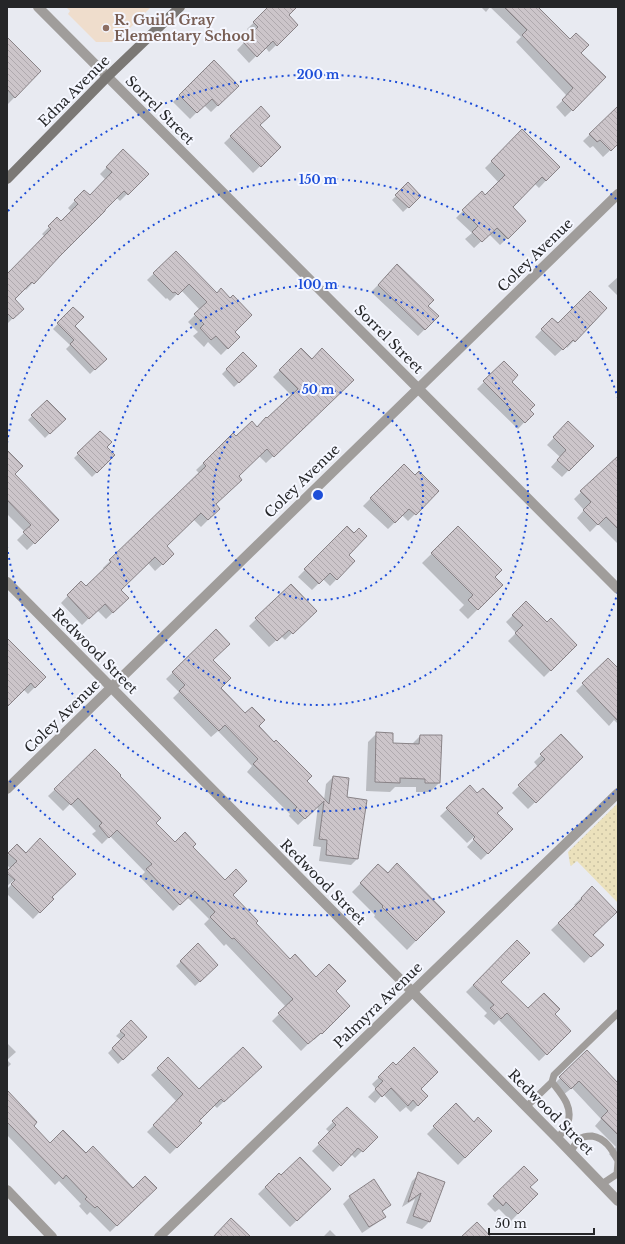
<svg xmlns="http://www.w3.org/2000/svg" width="625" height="1244" viewBox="0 0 625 1244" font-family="'Libre Baskerville',serif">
  <defs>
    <pattern id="sand-dots" width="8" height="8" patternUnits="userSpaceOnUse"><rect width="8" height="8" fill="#ebe1bc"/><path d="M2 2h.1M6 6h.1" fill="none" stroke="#c9c1a2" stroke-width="1.8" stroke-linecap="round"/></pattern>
    <pattern id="building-back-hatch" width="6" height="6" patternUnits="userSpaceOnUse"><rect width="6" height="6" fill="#ccc5ca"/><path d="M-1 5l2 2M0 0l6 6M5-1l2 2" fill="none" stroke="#afa9ae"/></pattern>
  </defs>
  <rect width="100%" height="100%" fill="#e8eaf1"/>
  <!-- education -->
  <path fill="#efddcc" d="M 66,7 L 151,7 L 116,42 L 96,42 L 68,14 L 70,11 Z"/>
  <!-- sand -->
  <path fill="url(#sand-dots)" d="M 618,803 L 618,903 L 577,861 L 571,866 L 570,864 L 568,852 Z"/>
  <!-- shadow -->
  <path fill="#0003" d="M 270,7 L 296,7 L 287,15 L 297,25 L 269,52 L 265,47 L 249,63 L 237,50 L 252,34 L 247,29 Z
    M 481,7 L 490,7 L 486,12 Z
    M 490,7 L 537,7 L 580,53 L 605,78 L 565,117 L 556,107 L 567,96 L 516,42 L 521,37 Z
    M 7,41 L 40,71 L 8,104 L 7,103 Z
    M 214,61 L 238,86 L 211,112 L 204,105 L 190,119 L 173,102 Z
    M 618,107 L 618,143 L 603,157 L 593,146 L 590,148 L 583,141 Z
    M 260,108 L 259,125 L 280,147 L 253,173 L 224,143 Z
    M 522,131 L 559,167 L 539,188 L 534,183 L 511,207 L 525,221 L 500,245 L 489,234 L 474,248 L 465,239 L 472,233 L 456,218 L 482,192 L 485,196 L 499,183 L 485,168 Z
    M 123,151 L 147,174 L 120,201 L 116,197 L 26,290 L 24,288 L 13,299 L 22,309 L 7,324 L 7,276 L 45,237 L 42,234 L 57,219 L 61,222 L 71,211 L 68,208 L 84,191 L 89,196 L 106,180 L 100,174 Z
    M 408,184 L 420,196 L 403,212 L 392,200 Z
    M 176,252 L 239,337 L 221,355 L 208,342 L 204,347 L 193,336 L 198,332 L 188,322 L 200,310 L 181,290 L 170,301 L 167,298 L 166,299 L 147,280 Z
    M 397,266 L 427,306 L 438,316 L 418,336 L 371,292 Z
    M 618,277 L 618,296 L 608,286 Z
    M 73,308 L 74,326 L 105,359 L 90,374 L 66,349 L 70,345 L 53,329 Z
    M 606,308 L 567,348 L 566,346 L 555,356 L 535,337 L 552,319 L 558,325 Z
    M 301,349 L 312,360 L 352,380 L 266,463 L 259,456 L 237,476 L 215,504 L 219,509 L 201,527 L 193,519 L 166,546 L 166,561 L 155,571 L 148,563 L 120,590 L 128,598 L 106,619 L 97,610 L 82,625 L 61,603 L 81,582 L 86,587 L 104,570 L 103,568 L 199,473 L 196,470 L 233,435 L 236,438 L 257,428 L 292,396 L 273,377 Z
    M 243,353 L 256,366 L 234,387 L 222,374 Z
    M 504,362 L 510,382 L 528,410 L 532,414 L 518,429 L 477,389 Z
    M 47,401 L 64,419 L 45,438 L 28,420 Z
    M 568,423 L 592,446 L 562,477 L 551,467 L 560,457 L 547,445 Z
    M 100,432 L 106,447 L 114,455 L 92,477 L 74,458 Z
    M 7,451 L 13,474 L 58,520 L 27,550 L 17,540 L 25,532 L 7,514 Z
    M 618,464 L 618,544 L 598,524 L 590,532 L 577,518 L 584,510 L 574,499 L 581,492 Z
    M 404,465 L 415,476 L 438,491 L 408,521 L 402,515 L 388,529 L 363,506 Z
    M 347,527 L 347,555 L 354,561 L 330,586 L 323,579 L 312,590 L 298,577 Z
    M 458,528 L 494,577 L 502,585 L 468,619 L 459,610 L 464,605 L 422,563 Z
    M 291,586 L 315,611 L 285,640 L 281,636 L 269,647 L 249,626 Z
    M 526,602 L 547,623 L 576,645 L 544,677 L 508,641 L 516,633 L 506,622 Z
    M 216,630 L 212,660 L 220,688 L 258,726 L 324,800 L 326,784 L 333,777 L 346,798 L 358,858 L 351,865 L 319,861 L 321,847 L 313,846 L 318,806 L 298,825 L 289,816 L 290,814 L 247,772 L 252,766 L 218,731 L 211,737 L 173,698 L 179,692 L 166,679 Z
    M 7,639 L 45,677 L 28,694 L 23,689 L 7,706 Z
    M 608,659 L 618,669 L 618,724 L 614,720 L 609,726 L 576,691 Z
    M 377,733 L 392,744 L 411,745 L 420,736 L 441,736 L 439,783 L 430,792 L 416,792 L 416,787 L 395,787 L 390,792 L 366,791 L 368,742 Z
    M 561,736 L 582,757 L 528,809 L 512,793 L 538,767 L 534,762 Z
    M 95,751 L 155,823 L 175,843 L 192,847 L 255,923 L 290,960 L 334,991 L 349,1006 L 314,1040 L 313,1039 L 301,1051 L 272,1021 L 286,1007 L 226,944 L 224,946 L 204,924 L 209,919 L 187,897 L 173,911 L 140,877 L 145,872 L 110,836 L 102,844 L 92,834 L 96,831 L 70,804 L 63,811 L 48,796 Z
    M 470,787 L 512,829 L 481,860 L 467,847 L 477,836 L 476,835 L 467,843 L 440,816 Z
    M 17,845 L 52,899 L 33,919 L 7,894 L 7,889 L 15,881 L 14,880 L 7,886 L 7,873 L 11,869 L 7,865 L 7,856 Z
    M 378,866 L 388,875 L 444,912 L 407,950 L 374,917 L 375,915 L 352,892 Z
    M 592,887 L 592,935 L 602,945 L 584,963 L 551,930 L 576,906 L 574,905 Z
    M 517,941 L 500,982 L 528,1009 L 553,1014 L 570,1031 L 539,1061 L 499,1020 L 494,1025 L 484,1016 L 487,1013 L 466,992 Z
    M 198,945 L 217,965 L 195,986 L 176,966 Z
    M 131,1022 L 146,1037 L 118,1064 L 108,1053 L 121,1040 L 116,1036 Z
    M 7,1043 L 16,1052 L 7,1060 L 11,1064 L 7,1068 Z
    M 587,1052 L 618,1092 L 618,1165 L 609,1154 L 616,1147 L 595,1126 L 601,1119 L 572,1088 L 563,1095 L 553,1085 Z
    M 168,1059 L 199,1090 L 254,1073 L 217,1108 L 214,1105 L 198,1121 L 201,1123 L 170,1154 L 147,1132 L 177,1102 L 151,1075 Z
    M 393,1064 L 427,1096 L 411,1112 L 406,1107 L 400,1112 L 383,1094 L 375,1103 L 368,1097 L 376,1089 L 372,1084 Z
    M 7,1091 L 32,1126 L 50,1144 L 86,1155 L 133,1189 L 155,1188 L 110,1232 L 90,1212 L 87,1215 L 79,1206 L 81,1204 L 59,1181 L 55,1185 L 7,1135 Z
    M 456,1105 L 474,1123 L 491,1131 L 458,1165 L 427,1134 Z
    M 347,1108 L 376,1137 L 355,1158 L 351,1154 L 333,1172 L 312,1151 L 330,1133 L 326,1129 Z
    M 524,1167 L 529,1187 L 537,1194 L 511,1221 L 499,1209 L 495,1212 L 487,1204 Z
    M 279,1174 L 281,1176 L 329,1189 L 290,1227 L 258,1194 Z
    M 419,1174 L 429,1222 L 422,1229 L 406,1223 L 415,1199 L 402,1207 L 412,1181 Z
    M 350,1197 L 390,1205 L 382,1212 L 384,1216 L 377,1223 L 362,1233 L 343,1204 Z
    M 330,1230 L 337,1237 L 323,1237 Z"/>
  <!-- building -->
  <path fill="url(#building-back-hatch)" stroke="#888286" d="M 268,7 L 297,7 L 289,15 L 298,25 L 277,46 L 273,41 L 257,57 L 243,42 L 258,27 L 253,22 Z
    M 504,7 L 538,7 L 570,39 L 576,33 L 589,45 L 581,53 L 606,77 L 573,111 L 562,100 L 573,88 L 522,35 L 527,30 Z
    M 7,37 L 41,71 L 15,98 L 7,89 Z
    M 214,60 L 239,86 L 218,106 L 212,99 L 197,113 L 179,95 Z
    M 261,106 L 270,116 L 260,125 L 281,147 L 261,167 L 230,136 Z
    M 618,106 L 618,144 L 611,151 L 600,140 L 597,142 L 589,134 Z
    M 522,129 L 560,167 L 546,181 L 542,177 L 513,207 L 526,221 L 508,239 L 497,228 L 482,242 L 472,232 L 478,226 L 462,210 L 482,191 L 485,195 L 505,175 L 491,161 Z
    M 123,149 L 149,174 L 128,195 L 124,191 L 105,210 L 105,211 L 60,256 L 34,284 L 32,282 L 15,299 L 24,309 L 13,319 L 7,313 L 7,274 L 51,229 L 48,226 L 57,217 L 61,221 L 78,204 L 74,200 L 84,190 L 90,195 L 112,172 L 106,167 Z
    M 408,182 L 421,196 L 409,208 L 395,195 Z
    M 176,251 L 217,293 L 221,288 L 230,298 L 233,295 L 252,315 L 235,332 L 240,337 L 228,349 L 216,336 L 211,340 L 200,328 L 204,324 L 194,314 L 207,302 L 189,284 L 178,295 L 175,292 L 173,293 L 153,273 Z
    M 397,264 L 434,300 L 428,306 L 439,316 L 425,330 L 378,285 Z
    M 590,291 L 607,308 L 575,342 L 573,340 L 563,350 L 541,329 L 552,318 L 558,323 Z
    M 73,307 L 84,317 L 75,326 L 107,359 L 95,370 L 70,344 L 74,340 L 57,323 Z
    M 301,348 L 312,359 L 322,348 L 354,380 L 274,457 L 267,449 L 239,476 L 242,480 L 216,504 L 220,509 L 208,520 L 201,513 L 167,546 L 174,554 L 163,565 L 155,557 L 121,590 L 129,598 L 113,613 L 105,604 L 89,619 L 67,595 L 81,581 L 86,586 L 111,562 L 109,560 L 206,466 L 203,463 L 233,433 L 236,436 L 252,421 L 257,427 L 266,417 L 267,418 L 298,389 L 279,370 Z
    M 243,352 L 257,366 L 239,383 L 226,369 Z
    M 504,361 L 518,375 L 512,382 L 535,405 L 530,410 L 534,414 L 525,423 L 483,381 Z
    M 47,400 L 66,419 L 50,434 L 31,415 Z
    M 568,421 L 594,446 L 569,471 L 557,460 L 566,450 L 553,437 Z
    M 100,431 L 112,442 L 107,447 L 115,455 L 97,473 L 77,453 Z
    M 7,450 L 23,466 L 15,474 L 59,520 L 35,544 L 23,532 L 31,525 L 7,500 Z
    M 618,456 L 618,529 L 606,517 L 598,525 L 583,510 L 591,502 L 580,491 Z
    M 404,464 L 415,475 L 419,471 L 439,491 L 416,515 L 409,509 L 395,523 L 370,498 Z
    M 347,526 L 354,533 L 359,528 L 367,536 L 349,555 L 355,561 L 337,580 L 330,573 L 319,584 L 304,569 Z
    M 458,526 L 502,570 L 495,577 L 503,585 L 478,610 L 468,600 L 473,595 L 431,553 Z
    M 291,584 L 317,611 L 293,634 L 289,630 L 277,641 L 255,618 Z
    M 526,601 L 547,622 L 551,618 L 577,645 L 551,671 L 515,633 L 523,625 L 512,615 Z
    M 216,629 L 230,644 L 213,660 L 231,678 L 221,688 L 245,713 L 252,707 L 265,720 L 259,726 L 274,742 L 276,740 L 312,776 L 307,781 L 329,804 L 333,776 L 349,778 L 347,797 L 367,800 L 358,859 L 326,855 L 327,840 L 319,839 L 324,801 L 305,819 L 295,809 L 297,807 L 253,764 L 258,759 L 225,725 L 219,731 L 179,691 L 185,685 L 172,672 Z
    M 7,638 L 46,677 L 35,688 L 31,683 L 7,707 Z
    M 608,658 L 618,668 L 618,721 L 582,683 Z
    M 376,732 L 393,733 L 393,743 L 419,744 L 420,735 L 442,735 L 440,783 L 425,783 L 425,779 L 400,778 L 400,783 L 375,782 Z
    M 561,734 L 583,757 L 536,803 L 518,785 L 545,759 L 540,754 Z
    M 95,749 L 121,775 L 120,776 L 161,818 L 156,823 L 175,842 L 185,832 L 196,844 L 193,847 L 225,880 L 236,869 L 247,881 L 233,895 L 258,921 L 256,923 L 290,959 L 295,954 L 316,977 L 329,964 L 346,981 L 336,991 L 350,1006 L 322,1034 L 321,1033 L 308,1044 L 278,1013 L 293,999 L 234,938 L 232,939 L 210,917 L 215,912 L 195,891 L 180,905 L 146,869 L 152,864 L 117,830 L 109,838 L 99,826 L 102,823 L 78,798 L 71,805 L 54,789 Z
    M 470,785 L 477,793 L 483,788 L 503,808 L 497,813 L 513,829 L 488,854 L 473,839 L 475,837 L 446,808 Z
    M 40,838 L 76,874 L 52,897 L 54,899 L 40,913 L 11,884 L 15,880 L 7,873 L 7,871 L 17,861 L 8,853 L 17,844 L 26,853 Z
    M 397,863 L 445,912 L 416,941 L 382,907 L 383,906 L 360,883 L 378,864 L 388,873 Z
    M 592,886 L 617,912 L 593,935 L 604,945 L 591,957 L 558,923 L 582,899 L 581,898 Z
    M 517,940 L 530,953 L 501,982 L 528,1008 L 544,993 L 560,1009 L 555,1014 L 571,1031 L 547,1055 L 507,1013 L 501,1019 L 490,1008 L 494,1005 L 473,985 Z
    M 198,943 L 218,965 L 200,982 L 180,961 Z
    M 131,1020 L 147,1037 L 123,1060 L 112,1048 L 125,1035 L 120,1031 Z
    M 243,1047 L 262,1067 L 224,1102 L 221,1099 L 199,1121 L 202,1123 L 177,1148 L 153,1125 L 183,1094 L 157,1068 L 168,1057 L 199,1089 Z
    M 414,1047 L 438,1072 L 421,1089 L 428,1096 L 418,1106 L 413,1100 L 408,1106 L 391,1088 L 382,1097 L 375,1089 L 383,1081 L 378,1077 L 393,1062 L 396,1065 Z
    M 587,1050 L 618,1083 L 618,1135 L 601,1118 L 608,1111 L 579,1081 L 571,1089 L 559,1077 Z
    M 7,1090 L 37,1122 L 34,1126 L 50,1143 L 63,1130 L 86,1153 L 93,1146 L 133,1188 L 145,1176 L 157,1188 L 117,1226 L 97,1206 L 95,1208 L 85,1199 L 87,1197 L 66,1175 L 63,1179 L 7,1122 Z
    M 456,1103 L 474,1122 L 478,1117 L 492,1131 L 465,1158 L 433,1126 Z
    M 347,1107 L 378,1137 L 363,1152 L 358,1148 L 341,1166 L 318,1143 L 336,1125 L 332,1121 Z
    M 300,1157 L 331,1189 L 297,1221 L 265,1187 L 279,1173 L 281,1175 Z
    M 524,1166 L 538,1180 L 530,1187 L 538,1194 L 518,1214 L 506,1202 L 503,1206 L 493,1196 Z
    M 418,1172 L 445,1182 L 430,1222 L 413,1216 L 421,1193 L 408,1202 Z
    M 374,1179 L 391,1205 L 382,1211 L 386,1217 L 369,1227 L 349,1196 Z
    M 231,1218 L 251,1237 L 213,1237 Z
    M 477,1222 L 491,1237 L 461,1237 Z"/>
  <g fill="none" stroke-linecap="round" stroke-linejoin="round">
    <!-- lane -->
    <path stroke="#a09d9b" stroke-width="7" d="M 552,1082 L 554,1075 L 618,1013
      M 526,1107 L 552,1082 C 561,1094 573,1106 568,1122 C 566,1128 561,1133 558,1139
      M 571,1152 C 573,1148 576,1141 580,1139 C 582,1137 588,1136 592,1136 C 605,1138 612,1149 618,1161
      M 602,1184 L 617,1174 L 618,1162"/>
    <!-- street -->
    <path stroke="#a09d9b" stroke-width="10" d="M 38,7 L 618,589
      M 7,582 L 558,1139 L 618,1201
      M 7,789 L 618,194
      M 7,1190 L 52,1237
      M 159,1237 L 618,793"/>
    <!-- secondary -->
    <path stroke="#7b7875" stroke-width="10" d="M 7,179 L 107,77 L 180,7"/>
  </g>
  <!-- distance rings -->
  <g fill="none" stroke="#1d4ed8" stroke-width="2" stroke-dasharray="2 4">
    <circle cx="318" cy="495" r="105"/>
    <circle cx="318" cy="495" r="210"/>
    <path d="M618 592A315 315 0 0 1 7 547M7 443A315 315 0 0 1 618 398"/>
    <path d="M618 789A420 420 0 0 1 8 779M8 211A420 420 0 0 1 618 201"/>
  </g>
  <!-- markers -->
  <circle fill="#8d6e63" stroke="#f5f7ff" stroke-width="1.5" cx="106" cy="28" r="4"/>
  <g text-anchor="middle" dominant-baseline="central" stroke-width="4" stroke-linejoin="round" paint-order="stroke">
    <!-- education labels -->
    <g font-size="14" font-weight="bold" fill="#785e54" stroke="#f5f7ff" text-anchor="start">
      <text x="114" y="20">R. Guild Gray<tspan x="114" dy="16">Elementary School</tspan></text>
    </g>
    <!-- street labels -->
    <g font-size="14" fill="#252628" stroke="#f5f7ff">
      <text transform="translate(74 91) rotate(-45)">Edna Avenue</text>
      <text transform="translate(160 110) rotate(45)">Sorrel Street</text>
      <text transform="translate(535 255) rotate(-44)">Coley Avenue</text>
      <text transform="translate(389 339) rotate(45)">Sorrel Street</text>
      <text transform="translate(302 481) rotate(-44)">Coley Avenue</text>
      <text transform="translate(95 651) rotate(45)">Redwood Street</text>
      <text transform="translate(62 716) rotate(-44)">Coley Avenue</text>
      <text transform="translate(323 882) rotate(45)">Redwood Street</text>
      <text transform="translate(378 1005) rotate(-44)">Palmyra Avenue</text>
      <text transform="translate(551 1112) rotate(45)">Redwood Street</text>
    </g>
  </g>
  <circle cx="318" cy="495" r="6" fill="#1d4ed8" stroke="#f5f7ff" stroke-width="2"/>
  <g font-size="12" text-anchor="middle" font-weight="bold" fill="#1d4ed8" stroke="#f5f7ff" stroke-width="4" stroke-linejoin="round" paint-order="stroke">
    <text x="318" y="79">200 m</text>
    <text x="318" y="184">150 m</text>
    <text x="318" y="289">100 m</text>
    <text x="318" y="394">50 m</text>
  </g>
  <!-- border -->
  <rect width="625" height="1244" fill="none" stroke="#252628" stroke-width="16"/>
  <!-- scale -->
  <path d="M489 1228v6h105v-6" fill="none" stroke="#252628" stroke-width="2"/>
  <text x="495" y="1228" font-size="12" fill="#252628" stroke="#f5f7ff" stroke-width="3" paint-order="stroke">50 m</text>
</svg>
